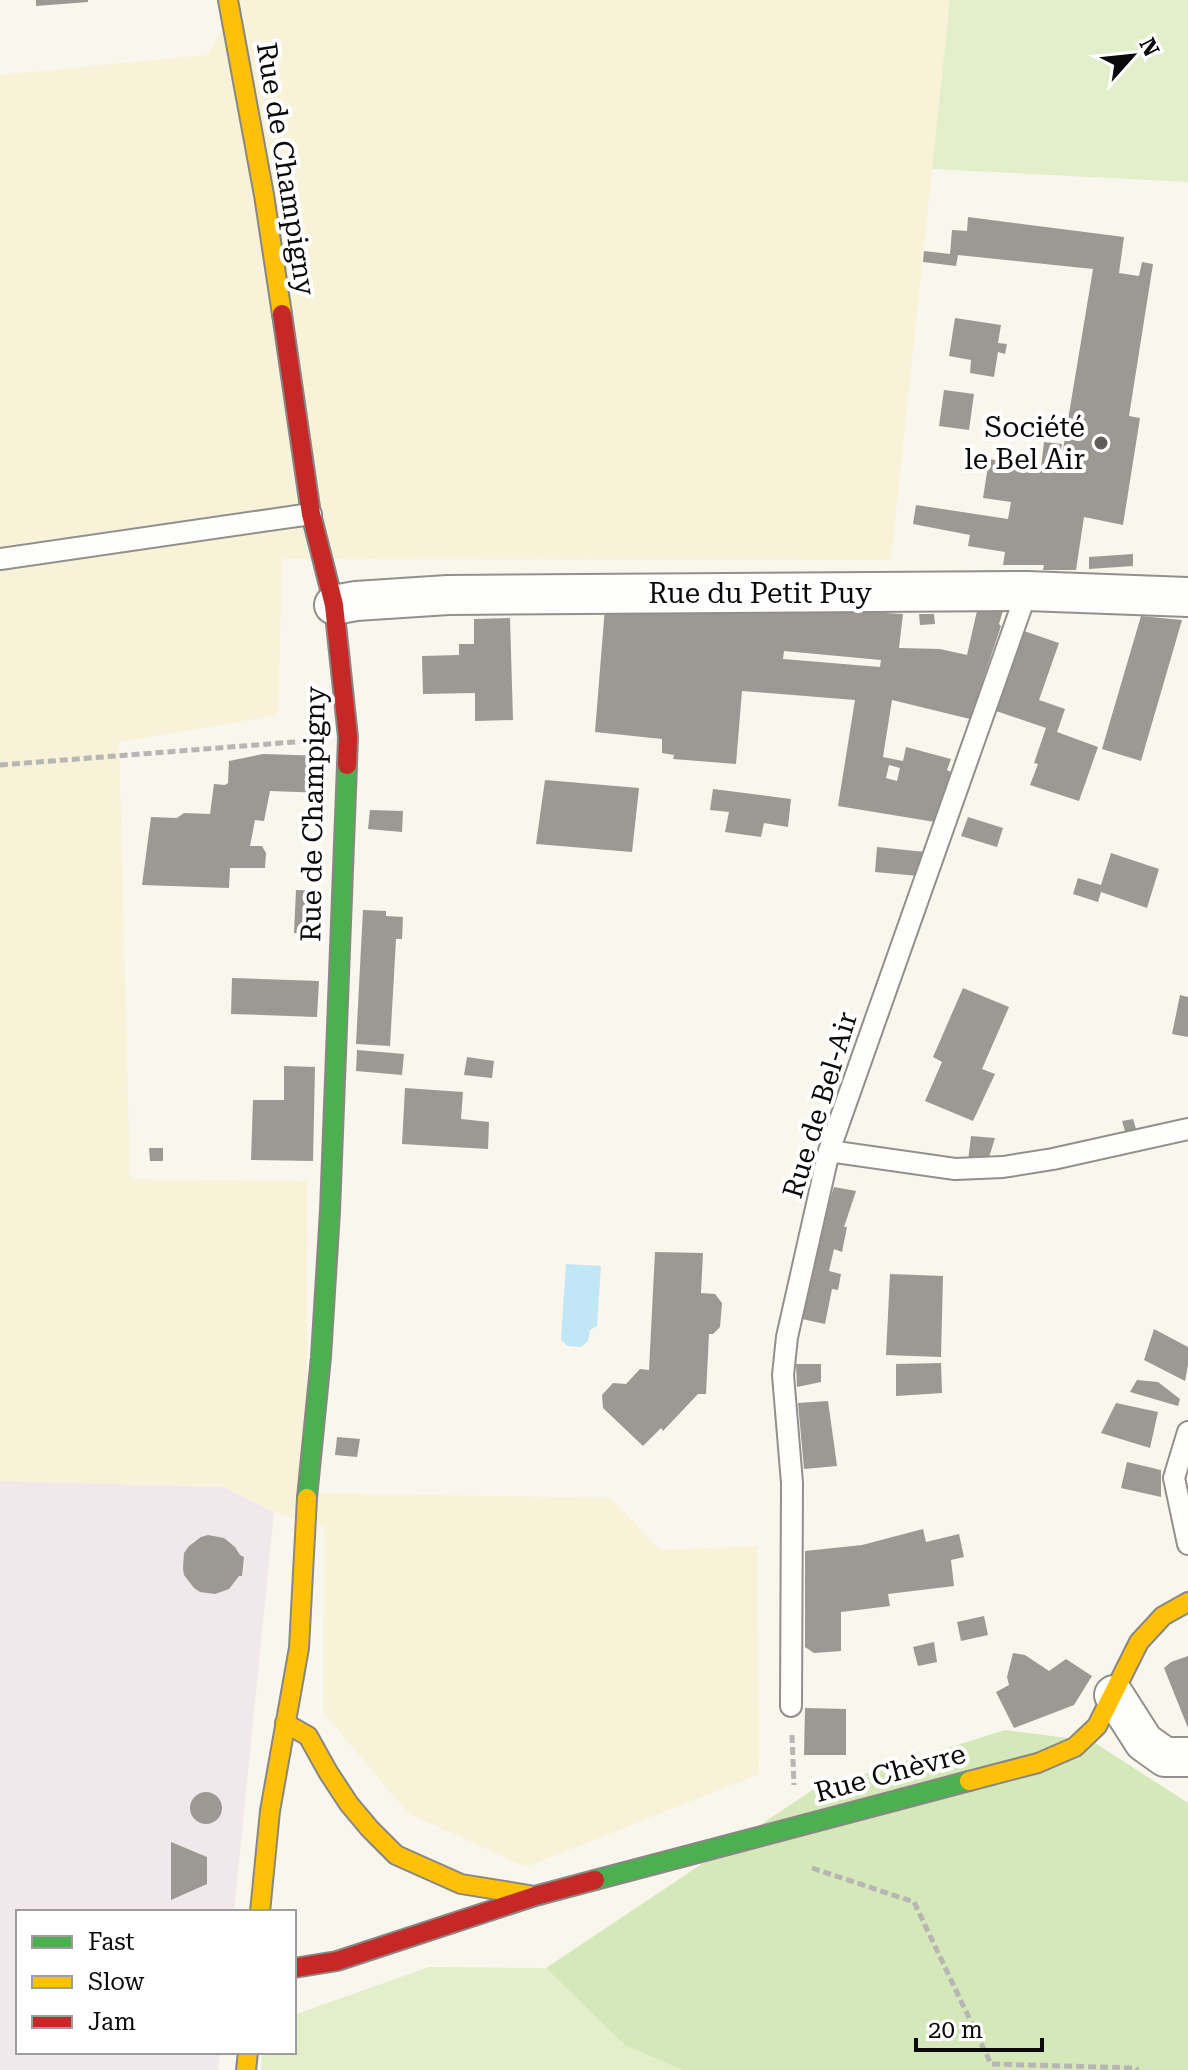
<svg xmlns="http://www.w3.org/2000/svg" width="1188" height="2070" viewBox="0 0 1188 2070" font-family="'Roboto Serif',serif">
  <rect width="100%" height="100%" fill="#f9f6ed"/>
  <!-- industrial -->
  <path fill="#f0e8eb" d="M 0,1481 L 224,1487 L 274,1512 L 234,1912 L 18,1912 L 18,2052 L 220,2052 L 218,2070 L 0,2070 Z"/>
  <!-- farmland -->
  <path fill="#f7f2d8" d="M 241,0 L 950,0 L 891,560 L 282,559 L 278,715 L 119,742 L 130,1179 L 307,1181 L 307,1493 L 611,1498 L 660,1550 L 757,1546 L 759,1774 L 526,1867 L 408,1813 L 323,1712 L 324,1527 L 274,1512 L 224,1487 L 0,1481 L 0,75 L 207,55 Z"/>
  <!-- green -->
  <path fill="#e3efcb" d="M 950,0 L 1188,0 L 1188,182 L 932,169 Z
    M 429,1967 L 546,1968 L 625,2044 L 682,2070 L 261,2070 L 262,2052 L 294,2052 L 294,2015 Z"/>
  <!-- forest -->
  <path fill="#d4e8b9" d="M 1005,1730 L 1092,1741 L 1188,1803 L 1188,2070 L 682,2070 L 625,2045 L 546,1968 L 811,1791 Z"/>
  <!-- water -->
  <path fill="#c1e6f5" d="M 566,1264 L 601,1266 L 597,1326 L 590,1330 L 588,1341 L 581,1347 L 568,1346 L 561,1340 Z"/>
  <!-- building -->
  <path fill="#9c9893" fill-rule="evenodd" d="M 36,0 L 88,0 L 88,2 L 36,6 Z
    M 968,217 L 1124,237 L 1119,273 L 1139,276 L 1142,262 L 1153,264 L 1129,416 L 1140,418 L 1123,525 L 1084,517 L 1076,570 L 1043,570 L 1044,565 L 1003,565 L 1005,552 L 968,546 L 970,535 L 913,524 L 916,505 L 1008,519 L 1011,502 L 983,498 L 989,459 L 1041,467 L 1044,442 L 1062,444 L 1058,468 L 1060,468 L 1093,269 L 958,255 L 956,266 L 923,262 L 924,251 L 950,254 L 952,230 L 967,231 Z
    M 955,318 L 1001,325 L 998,343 L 1007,344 L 1005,354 L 998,352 L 994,377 L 970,373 L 971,360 L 949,356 Z
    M 944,390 L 974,394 L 969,430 L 939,426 Z
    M 1133,554 L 1133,566 L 1089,569 L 1089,557 Z
    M 979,602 L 1005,604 L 999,624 L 1001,626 L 970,719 L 892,700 L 883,757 L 903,761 L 906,747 L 951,759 L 947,770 L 951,772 L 935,822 L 838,806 L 855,700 L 742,691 L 736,764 L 673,759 L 674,755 L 662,753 L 662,739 L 595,732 L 605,607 L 833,610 L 903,614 L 899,648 L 940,649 L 967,655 ZM 784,651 L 881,660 L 880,667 L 783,659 ZM 889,765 L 900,768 L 897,781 L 886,778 Z
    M 919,614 L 934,614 L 935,624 L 920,625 Z
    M 1141,616 L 1182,620 L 1141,761 L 1102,749 Z
    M 510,618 L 513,720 L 475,721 L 475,693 L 423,694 L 422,656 L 459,655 L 459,644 L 474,644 L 474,619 Z
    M 1024,631 L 1059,643 L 1039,700 L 1065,709 L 1057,732 L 1098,747 L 1079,801 L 1030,785 L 1038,764 L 1034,763 L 1046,728 L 996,711 Z
    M 263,754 L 326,756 L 325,793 L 270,791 L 264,821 L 255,820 L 250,846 L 262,846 L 266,853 L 265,868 L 230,868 L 229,888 L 142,885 L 151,817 L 177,818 L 184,813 L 210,814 L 214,784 L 225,785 L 228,783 L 229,761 Z
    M 545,780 L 639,788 L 632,852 L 536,844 Z
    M 713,789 L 791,799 L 788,827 L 764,823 L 761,837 L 725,832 L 729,812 L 710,810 Z
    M 370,810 L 403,811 L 402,832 L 368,829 Z
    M 968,817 L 1003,828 L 997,847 L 961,836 Z
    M 877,847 L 925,852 L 918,876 L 875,872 Z
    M 1111,853 L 1159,869 L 1147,908 L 1101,892 L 1098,902 L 1073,894 L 1078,878 L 1101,885 Z
    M 296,890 L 323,891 L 321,935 L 294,933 Z
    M 363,910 L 386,911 L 386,916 L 403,917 L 402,939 L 396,939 L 390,1046 L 356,1044 Z
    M 232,978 L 319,981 L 317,1017 L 231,1014 Z
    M 963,988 L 1009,1007 L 982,1069 L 995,1074 L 973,1121 L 925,1101 L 942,1062 L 933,1057 Z
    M 1180,995 L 1188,997 L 1188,1037 L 1172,1034 Z
    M 357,1050 L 404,1054 L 402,1075 L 356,1071 Z
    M 467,1057 L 494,1061 L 492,1078 L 464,1075 Z
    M 284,1066 L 315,1067 L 313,1161 L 251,1160 L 253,1100 L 284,1100 Z
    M 405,1088 L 463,1092 L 461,1119 L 489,1122 L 488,1149 L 402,1144 Z
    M 1133,1119 L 1137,1132 L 1126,1135 L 1122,1121 Z
    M 971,1136 L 995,1138 L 987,1164 L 968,1161 Z
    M 149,1148 L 163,1148 L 163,1161 L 150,1161 Z
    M 834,1187 L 856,1191 L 844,1227 L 847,1227 L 842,1252 L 834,1249 L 829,1271 L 841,1274 L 838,1290 L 832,1289 L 825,1324 L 802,1319 L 822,1223 Z
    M 655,1252 L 703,1253 L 701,1293 L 715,1294 L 722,1303 L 720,1327 L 713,1334 L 709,1334 L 706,1394 L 698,1394 L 663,1431 L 661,1428 L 643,1446 L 603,1408 L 602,1395 L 613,1383 L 626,1384 L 640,1369 L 649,1370 Z
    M 890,1274 L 943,1276 L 941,1357 L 886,1355 Z
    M 1154,1329 L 1188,1347 L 1188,1365 L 1185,1381 L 1144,1360 Z
    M 941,1363 L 942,1393 L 896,1396 L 896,1364 Z
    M 796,1364 L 821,1364 L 821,1382 L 797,1387 Z
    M 1137,1380 L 1158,1382 L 1180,1399 L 1178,1406 L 1130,1392 Z
    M 828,1401 L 837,1466 L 804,1469 L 798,1403 Z
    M 1116,1403 L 1158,1412 L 1150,1448 L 1101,1433 Z
    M 337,1437 L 360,1439 L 357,1457 L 335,1455 Z
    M 1127,1462 L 1161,1470 L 1161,1497 L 1121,1488 Z
    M 923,1529 L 926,1542 L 959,1534 L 964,1557 L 951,1560 L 954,1586 L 888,1594 L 890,1606 L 841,1612 L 841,1651 L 814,1653 L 805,1647 L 805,1551 L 862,1545 Z
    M 208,1535 L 224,1538 L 235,1547 L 240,1555 L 244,1557 L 242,1576 L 239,1576 L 229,1589 L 215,1594 L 200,1592 L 194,1588 L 184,1575 L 183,1568 L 184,1553 L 189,1546 L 201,1537 Z
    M 984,1616 L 988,1635 L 961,1641 L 957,1622 Z
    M 934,1642 L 937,1662 L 918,1666 L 913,1647 Z
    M 1013,1653 L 1025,1655 L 1049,1671 L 1066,1659 L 1092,1676 L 1074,1705 L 1014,1728 L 996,1692 L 1009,1685 L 1007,1677 Z
    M 1188,1656 L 1188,1728 L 1164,1668 L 1171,1662 Z
    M 805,1708 L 846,1709 L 846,1755 L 804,1755 Z
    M190 1808a16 16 0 1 1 32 0a16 16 0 1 1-32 0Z
    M 171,1842 L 207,1857 L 207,1884 L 171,1900 Z"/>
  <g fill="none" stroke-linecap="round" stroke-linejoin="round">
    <defs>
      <path id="lane" d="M 0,559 L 311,514
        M 829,1151 L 955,1169 L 1003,1167 L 1053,1159 L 1188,1129
        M 1188,1432 L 1174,1478 L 1188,1544
        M 791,1706 L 792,1483 L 783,1375 L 787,1337 L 829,1151 L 1027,591"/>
      <path id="street" d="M 334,605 L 356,601 L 448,595 L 1027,591 L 1188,597
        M 1114,1695 L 1144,1742 L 1165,1757 L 1188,1757"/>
      <path id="fast" d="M 307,1498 L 321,1357 L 330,1211 L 347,765
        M 595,1880 L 969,1781"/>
      <path id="slow" d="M 228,0 L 264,195 L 282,314
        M 285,1723 L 308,1736 L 328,1772 L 349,1804 L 370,1829 L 396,1855 L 461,1884 L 529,1895
        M 969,1781 L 1038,1763 L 1075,1747 L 1097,1726 L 1139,1642 L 1163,1616 L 1188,1602
        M 260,1912 L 270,1811 L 299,1648 L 307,1498
        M 246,2070 L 248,2052"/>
      <path id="jam" d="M 282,314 L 311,514 L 334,605 L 348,737 L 347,765
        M 294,1968 L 337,1961 L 535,1896 L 595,1880"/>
    </defs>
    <!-- lane casing -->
    <use href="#lane" stroke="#92908c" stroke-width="24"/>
    <!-- street casing -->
    <use href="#street" stroke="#92908c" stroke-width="42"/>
    <!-- fast casing -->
    <use href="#fast" stroke="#888783" stroke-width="22"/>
    <!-- slow casing -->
    <use href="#slow" stroke="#888783" stroke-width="22"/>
    <!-- jam casing -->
    <use href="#jam" stroke="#888783" stroke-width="22"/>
    <!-- path -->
    <path stroke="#b7b6b5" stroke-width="5" stroke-dasharray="8 4" stroke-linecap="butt" d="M 0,765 L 307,741
      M 792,1735 L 794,1785
      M 812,1868 L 914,1902 L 991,2064 L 1136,2068 L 1138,2070"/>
    <!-- lane -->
    <use href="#lane" stroke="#fefefc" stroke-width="20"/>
    <!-- street -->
    <use href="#street" stroke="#fefefc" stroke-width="38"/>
    <!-- fast -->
    <use href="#fast" stroke="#4caf50" stroke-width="18"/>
    <!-- slow -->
    <use href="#slow" stroke="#ffc107" stroke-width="18"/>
    <!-- jam -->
    <use href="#jam" stroke="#c62828" stroke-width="18"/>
  </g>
  <!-- markers -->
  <circle fill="#5e5d59" stroke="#fff" stroke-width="3" cx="1101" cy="443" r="8"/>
  <g text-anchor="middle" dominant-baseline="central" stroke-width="8" stroke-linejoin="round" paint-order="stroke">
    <!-- street labels -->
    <g font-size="28" fill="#0a0a0a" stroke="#fff">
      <text transform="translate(286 169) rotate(81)">Rue de Champigny</text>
      <text x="760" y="593">Rue du Petit Puy</text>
      <text transform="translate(313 814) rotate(-89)">Rue de Champigny</text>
      <text transform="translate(820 1105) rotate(-73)">Rue de Bel-Air</text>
      <text transform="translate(890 1773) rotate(-15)">Rue Chèvre</text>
    </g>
    <!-- poi labels -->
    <g font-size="28" fill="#0a0a0a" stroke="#fff" text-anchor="end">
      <text x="1085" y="427">Société<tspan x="1085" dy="32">le Bel Air</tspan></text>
    </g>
  </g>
  <!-- legend -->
  <rect x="16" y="1910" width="280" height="144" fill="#ffffff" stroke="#9d9d9d" stroke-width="2"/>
  <rect x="32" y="1936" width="40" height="12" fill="#4caf50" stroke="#9d9d9d" stroke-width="2"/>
  <text x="88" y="1950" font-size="24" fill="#0a0a0a">Fast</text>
  <rect x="32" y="1976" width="40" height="12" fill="#ffc107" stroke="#9d9d9d" stroke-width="2"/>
  <text x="88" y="1990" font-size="24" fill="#0a0a0a">Slow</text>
  <rect x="32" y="2016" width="40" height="12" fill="#c62828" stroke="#9d9d9d" stroke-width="2"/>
  <text x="88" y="2030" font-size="24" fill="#0a0a0a">Jam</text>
  <!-- north arrow -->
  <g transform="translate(1132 56) rotate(63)" stroke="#ffffff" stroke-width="6" paint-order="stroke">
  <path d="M0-6L14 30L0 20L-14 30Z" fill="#0a0a0a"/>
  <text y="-12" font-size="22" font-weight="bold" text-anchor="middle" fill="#0a0a0a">N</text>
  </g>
  <!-- scale -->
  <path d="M916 2038v12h126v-12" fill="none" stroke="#0a0a0a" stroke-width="4"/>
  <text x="928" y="2038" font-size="24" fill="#0a0a0a" stroke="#ffffff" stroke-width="6" paint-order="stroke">20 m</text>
</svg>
